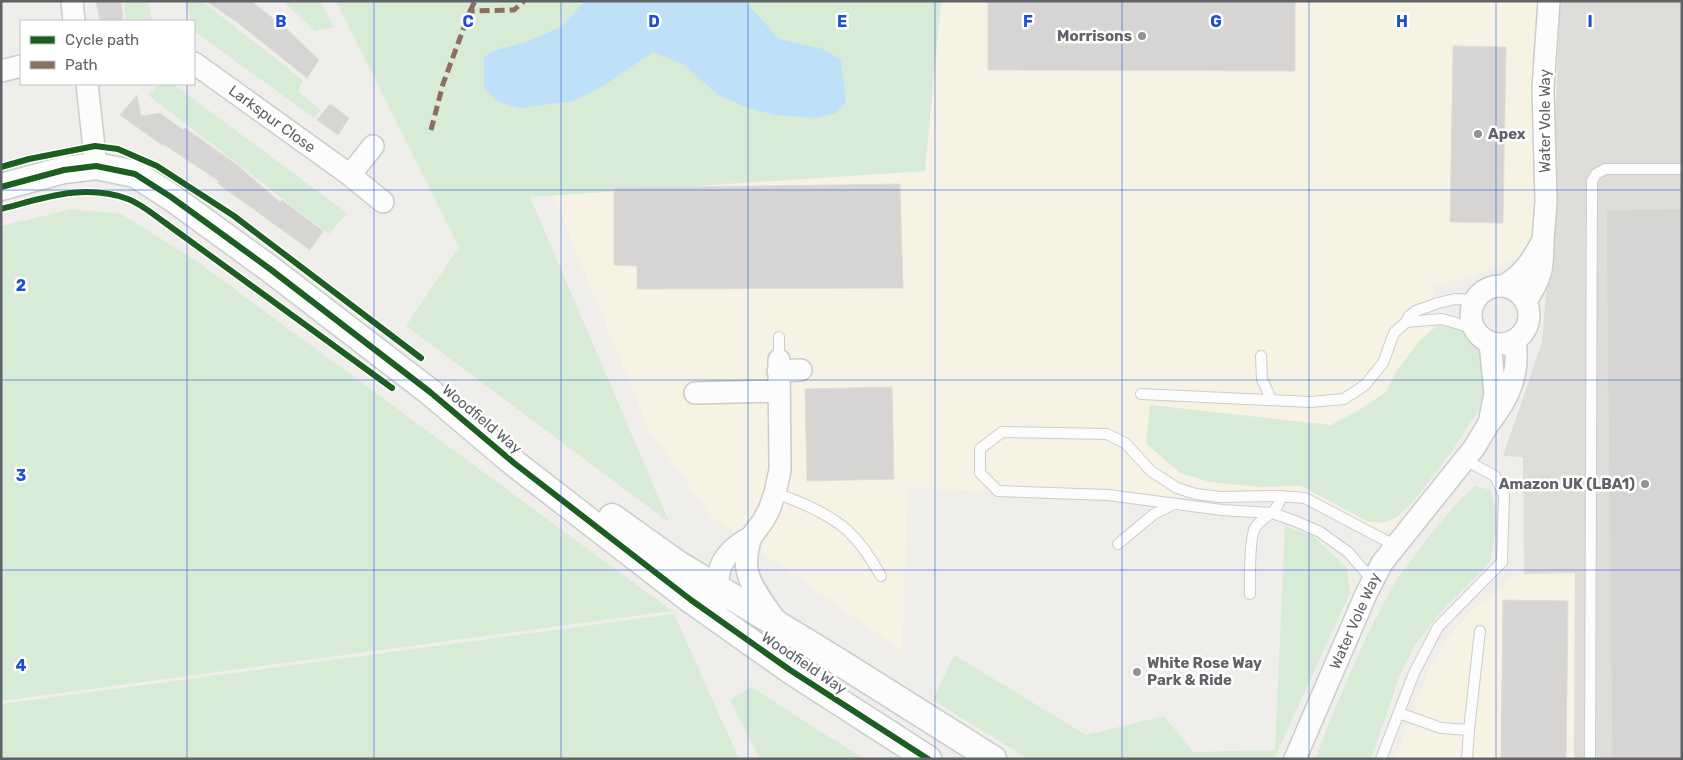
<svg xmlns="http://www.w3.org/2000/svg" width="1683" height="760" viewBox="0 0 1683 760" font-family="Rubik,sans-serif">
  <rect width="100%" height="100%" fill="#efeeea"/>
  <!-- commercial -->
  <path fill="#f7f3e4" d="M 941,1 L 1560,1 L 1550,246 L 1473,276 L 1433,285 L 1433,320 L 1397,530 L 1362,533 L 1309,502 L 908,488 L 902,651 L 711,516 L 649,430 L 553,195 L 925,171 Z
    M 1575,573 L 1574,759 L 1395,759 L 1426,676 L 1446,640 L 1467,615 L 1512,578 L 1524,574 Z"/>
  <!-- industrial -->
  <path fill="#dfddda" d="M 1560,1 L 1682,1 L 1682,759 L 1574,759 L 1575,573 L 1524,574 L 1523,457 L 1503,456 L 1542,342 L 1550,246 Z"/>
  <!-- green -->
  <path fill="#d8ebd6" d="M 124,1 L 148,1 L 152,21 L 126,21 Z
    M 186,1 L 202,1 L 303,80 L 298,91 L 321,110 L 314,118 L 194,31 L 194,21 L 191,21 Z
    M 283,1 L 320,1 L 334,27 L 315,31 Z
    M 336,1 L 941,1 L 925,171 L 530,197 L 669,522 L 406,326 L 459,247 Z
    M 159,84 L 173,84 L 347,213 L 329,234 L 148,95 Z
    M 72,209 L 121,214 L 195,260 L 672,611 L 1,701 L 1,226 Z
    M 1442,322 L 1471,336 L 1481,356 L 1488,385 L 1477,413 L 1452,451 L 1415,499 L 1396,518 L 1383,523 L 1367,521 L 1301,486 L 1258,487 L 1210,482 L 1180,473 L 1146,443 L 1150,405 L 1331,425 L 1359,410 L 1386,392 L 1397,370 L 1420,340 Z
    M 1475,486 L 1490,490 L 1495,506 L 1496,530 L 1490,563 L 1441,612 L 1414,646 L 1400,675 L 1371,759 L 1316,759 L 1327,727 L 1367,635 L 1395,582 L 1434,530 L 1457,503 Z
    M 1285,526 L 1313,536 L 1347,568 L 1350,593 L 1274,759 L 1028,759 L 933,700 L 954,655 L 1086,735 L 1164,716 L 1193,752 L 1275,750 Z
    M 674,614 L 739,759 L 1,759 L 1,704 Z
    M 751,687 L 864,759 L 760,759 L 730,700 Z"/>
  <!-- water -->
  <path fill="#bfe0f9" d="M 585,1 L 745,1 L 779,39 L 823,49 L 841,60 L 846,102 L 836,113 L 816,118 L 774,115 L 746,107 L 718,95 L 683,64 L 653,52 L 603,86 L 573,101 L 520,108 L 498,102 L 484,87 L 484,57 L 492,51 L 526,42 L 561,27 Z"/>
  <!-- building -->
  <path fill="#d6d5d3" stroke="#deddd9" d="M 96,1 L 121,1 L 123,21 L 100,21 Z
    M 206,1 L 251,1 L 288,30 L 319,60 L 307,78 L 238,23 Z
    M 988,1 L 1295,1 L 1295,71 L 988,70 Z
    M 1453,46 L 1506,47 L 1503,223 L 1450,222 Z
    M 137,95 L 141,116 L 160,113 L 183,130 L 185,128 L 237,165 L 280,202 L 282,200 L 323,231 L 310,250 L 217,183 L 219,181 L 163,144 L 162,145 L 120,115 Z
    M 330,104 L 349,118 L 338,135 L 317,120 Z
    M 900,184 L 903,288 L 637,289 L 637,266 L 614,265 L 614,188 Z
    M 1682,209 L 1682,759 L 1612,759 L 1606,210 Z
    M 892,387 L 894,479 L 807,481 L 805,389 Z
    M 1503,600 L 1568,601 L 1566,759 L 1501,759 Z"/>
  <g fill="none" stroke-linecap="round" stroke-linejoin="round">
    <defs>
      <path id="service" d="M 1406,322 L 1442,319 L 1473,328
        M 1261,356 L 1262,379 L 1271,399
        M 779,360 L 779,337
        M 1141,394 L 1310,402 L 1344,399 L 1365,385 L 1383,363 L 1394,333 L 1406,322 L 1409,316 L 1416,311 L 1438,303 L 1455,299 L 1475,300
        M 775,493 C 801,502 828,513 848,531 C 862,544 872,560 881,576
        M 1118,544 L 1154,514 L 1174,504
        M 1373,581 L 1348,552 L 1320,532 L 1295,521 L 1272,513 L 1222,510 L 1108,495 L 998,491 L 980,473 L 980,449 L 1002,432 L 1107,434 L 1125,443 L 1151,471 L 1177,488 L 1196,494 L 1220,497 L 1278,496 L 1305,498 L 1396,546
        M 1250,594 C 1250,581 1249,537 1255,528 C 1264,514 1277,516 1281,496
        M 1399,713 L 1441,728 L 1469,730
        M 1381,759 L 1414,673 L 1438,627 L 1502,562 L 1504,495 L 1495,476 L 1465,460
        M 1467,759 L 1469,730 L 1480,631
        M 1590,759 L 1592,181 L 1596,174 L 1605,169 L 1682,169"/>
      <path id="minor" d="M 72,1 L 74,21
        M 194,63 L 350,175 L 383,202
        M 1,71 L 21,66
        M 87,84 L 96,166
        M 350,175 L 373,146
        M 1543,240 L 1546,201 L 1543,89 L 1549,1
        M1471 315a29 29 0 1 1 58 0a29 29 0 1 1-58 0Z
        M 1504,286 C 1526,272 1531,262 1543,240 C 1543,268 1542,277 1526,301
        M 1490,343 L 1495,393 L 1489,423 C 1509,398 1520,374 1515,341
        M 778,371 L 801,370
        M 695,393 L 779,391
        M 751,537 L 763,521 L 769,510 L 775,493 L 780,470 L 779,360
        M 720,601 C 713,570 723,552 751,537 C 748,547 745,558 747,569 C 749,586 768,609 778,624
        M 1295,759 L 1366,594 L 1382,563 L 1474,448 L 1489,423"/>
      <path id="tertiary" d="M 1,187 L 64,170 L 96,166 L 135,174 L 171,197 L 270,269 L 430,392 L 514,463 L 691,600 L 790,670 L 928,759
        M 612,517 L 678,564 L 836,660 L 993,759"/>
    </defs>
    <!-- service casing -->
    <use href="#service" stroke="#cbcccc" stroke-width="12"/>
    <!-- minor casing -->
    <use href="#minor" stroke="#cbcccc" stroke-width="24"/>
    <!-- tertiary casing -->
    <use href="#tertiary" stroke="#cbcccc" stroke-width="29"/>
    <!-- service -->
    <use href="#service" stroke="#fdfcfc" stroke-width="10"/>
    <!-- minor -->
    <use href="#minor" stroke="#fdfcfc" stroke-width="21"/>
    <!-- tertiary -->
    <use href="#tertiary" stroke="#fdfcfc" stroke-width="26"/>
    <!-- quiet -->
    <path stroke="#8d6e63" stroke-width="5" stroke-dasharray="10 5" stroke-linecap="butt" d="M 470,11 L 475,1
      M 431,130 L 443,84 L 470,11 L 514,10 L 524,1"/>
    <defs>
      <path id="cycleway" d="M 1,167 L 29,159 L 95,146 L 118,149 L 157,166 L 234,216 L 421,358
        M 1,187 L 64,170 L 96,166 L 135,174 L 171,197 L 270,269 L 430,392 L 514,463 L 691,600 L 790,670 L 928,759
        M 1,209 C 44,198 84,183 128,199 C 141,204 153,214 164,222 L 392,388"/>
    </defs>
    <!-- cycleway casing -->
    <use href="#cycleway" stroke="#fff" stroke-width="9"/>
    <!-- cycleway -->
    <use href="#cycleway" stroke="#1b5e20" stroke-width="6"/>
  </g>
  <!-- grid -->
  <path fill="none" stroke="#1d4ed8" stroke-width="1" stroke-opacity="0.55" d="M 187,1 L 187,21M 374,1 L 374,759M 561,1 L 561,759M 748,1 L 748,759M 935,1 L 935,759M 1122,1 L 1122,759M 1309,1 L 1309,759M 1496,1 L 1496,759M 187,84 L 187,759M 1,190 L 1682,190M 1,380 L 1682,380M 1,570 L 1682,570"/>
  <!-- markers -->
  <g fill="#919496" stroke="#fff" stroke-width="2">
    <circle cx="1142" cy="36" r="5"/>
    <circle cx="1478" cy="134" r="5"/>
    <circle cx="1645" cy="484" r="5"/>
    <circle cx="1137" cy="672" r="5"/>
  </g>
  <g text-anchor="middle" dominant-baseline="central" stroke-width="5" stroke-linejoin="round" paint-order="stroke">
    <!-- poi labels -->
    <g font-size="15" font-weight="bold" fill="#5f6368" stroke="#fff" text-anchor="end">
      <text x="1132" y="36">Morrisons</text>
      <text x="1488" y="134" text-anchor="start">Apex</text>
      <text x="1635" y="484">Amazon UK (LBA1)</text>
      <text x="1147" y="663" text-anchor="start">White Rose Way<tspan x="1147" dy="17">Park &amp; Ride</tspan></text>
    </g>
    <!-- street labels -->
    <g font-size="15" fill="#5f6368" stroke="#fff">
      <text transform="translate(272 119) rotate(36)">Larkspur Close</text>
      <text transform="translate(1545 121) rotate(-90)">Water Vole Way</text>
      <text transform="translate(482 419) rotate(40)">Woodfield Way</text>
      <text transform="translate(1355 621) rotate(-66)">Water Vole Way</text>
      <text transform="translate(804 663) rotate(34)">Woodfield Way</text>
    </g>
  </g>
  <g font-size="16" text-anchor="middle" font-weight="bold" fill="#1d4ed8" stroke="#fff" stroke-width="5" stroke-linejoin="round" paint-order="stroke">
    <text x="281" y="27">B</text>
    <text x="468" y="27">C</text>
    <text x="654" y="27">D</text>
    <text x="842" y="27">E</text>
    <text x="1028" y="27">F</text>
    <text x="1216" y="27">G</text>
    <text x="1402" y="27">H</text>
    <text x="1590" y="27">I</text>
    <text x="21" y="291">2</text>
    <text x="21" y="481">3</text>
    <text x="21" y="671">4</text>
  </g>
  <!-- border -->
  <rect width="1683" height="760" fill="none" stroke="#5f6368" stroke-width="5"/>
  <!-- legend -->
  <rect x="20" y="20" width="175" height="65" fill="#ffffff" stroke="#bfc1c3"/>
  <rect x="30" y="36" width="25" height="8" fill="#1b5e20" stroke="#bfc1c3"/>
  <text x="65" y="45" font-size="15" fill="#5f6368">Cycle path</text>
  <rect x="30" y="61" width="25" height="8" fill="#8d6e63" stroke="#bfc1c3"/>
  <text x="65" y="70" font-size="15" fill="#5f6368">Path</text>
</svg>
